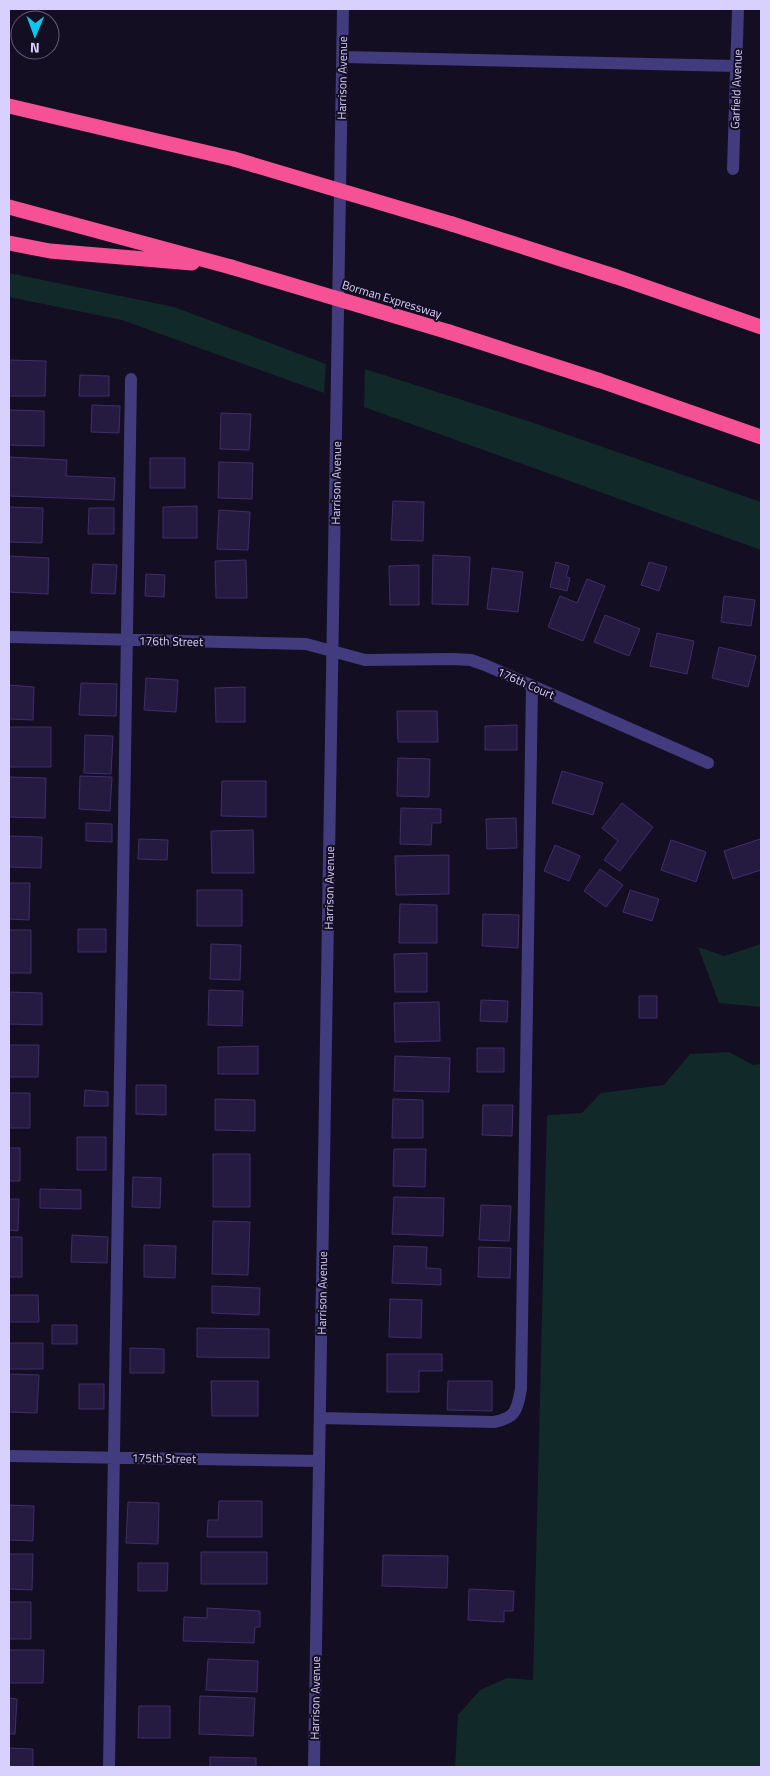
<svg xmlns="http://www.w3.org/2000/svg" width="770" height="1776" viewBox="0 0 770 1776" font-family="'Titillium Web',sans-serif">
  <rect width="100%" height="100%" fill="#130e21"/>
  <!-- green -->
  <path fill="#12292a" d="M 9,273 L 174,307 L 326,364 L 324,393 L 122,320 L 9,297 Z
    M 365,369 L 531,422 L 761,502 L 761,550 L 364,407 Z
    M 761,944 L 761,1007 L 719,1003 L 698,947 L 724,956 Z
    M 729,1052 L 753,1065 L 761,1064 L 761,1767 L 455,1767 L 458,1715 L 480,1690 L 507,1678 L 533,1680 L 547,1115 L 582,1113 L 601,1093 L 664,1085 L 690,1054 Z"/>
  <!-- building -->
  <path fill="#251b41" stroke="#3f2e6b" d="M 9,360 L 46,361 L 45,396 L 9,396 Z
    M 80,375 L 109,376 L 109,396 L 79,396 Z
    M 92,405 L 120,406 L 119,433 L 91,432 Z
    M 9,410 L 44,411 L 44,446 L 9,445 Z
    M 221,413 L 251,414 L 249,450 L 220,449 Z
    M 9,457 L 67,460 L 66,476 L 115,478 L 114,500 L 9,496 Z
    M 150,458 L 185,458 L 185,488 L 150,488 Z
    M 219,462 L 253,463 L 252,499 L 218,498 Z
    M 393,501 L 424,502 L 423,541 L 391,540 Z
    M 197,506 L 197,538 L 163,538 L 163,507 Z
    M 9,507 L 43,508 L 42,543 L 9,542 Z
    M 89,508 L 114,508 L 114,534 L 88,534 Z
    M 219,510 L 250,512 L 248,550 L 217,549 Z
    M 433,555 L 470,557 L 468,605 L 432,604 Z
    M 9,556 L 49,558 L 48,594 L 9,592 Z
    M 246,560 L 247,598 L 216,598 L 215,561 Z
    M 556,562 L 569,566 L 566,577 L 570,578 L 567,591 L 550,587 Z
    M 649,562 L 667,567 L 659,591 L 641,585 Z
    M 93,564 L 117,565 L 115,594 L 91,593 Z
    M 419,565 L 419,605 L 390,605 L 389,566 Z
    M 492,568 L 523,572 L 518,612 L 487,609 Z
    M 146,574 L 165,575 L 164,597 L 145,596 Z
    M 587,579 L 605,586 L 583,641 L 548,627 L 560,596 L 577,603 Z
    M 724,596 L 755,600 L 751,626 L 721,622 Z
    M 605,615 L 640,629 L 629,656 L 594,642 Z
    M 657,633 L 694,641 L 687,674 L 650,666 Z
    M 719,647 L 756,656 L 748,687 L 712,678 Z
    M 146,678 L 178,680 L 176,712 L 144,710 Z
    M 81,683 L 117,684 L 116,716 L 79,715 Z
    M 9,685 L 34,687 L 33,720 L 9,719 Z
    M 245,687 L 245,722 L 216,722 L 215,688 Z
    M 397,711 L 437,711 L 438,742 L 398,742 Z
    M 517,725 L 517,750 L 485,750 L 485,726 Z
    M 9,727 L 51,727 L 51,767 L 9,767 Z
    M 85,735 L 113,736 L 111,774 L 84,773 Z
    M 398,758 L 430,759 L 429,797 L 397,796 Z
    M 562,771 L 603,783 L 593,815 L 552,803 Z
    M 80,776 L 112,777 L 110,811 L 79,809 Z
    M 9,777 L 46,778 L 45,818 L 9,817 Z
    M 222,781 L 266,781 L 266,817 L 221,816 Z
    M 622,803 L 653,827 L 620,871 L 604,860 L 618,841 L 602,828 Z
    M 401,808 L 441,809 L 441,823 L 432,823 L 431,845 L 400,844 Z
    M 516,818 L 517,848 L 487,849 L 486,819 Z
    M 86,823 L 112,824 L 112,842 L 86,841 Z
    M 253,830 L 254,873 L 212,873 L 211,831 Z
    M 9,836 L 42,837 L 41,868 L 9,867 Z
    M 139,839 L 168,840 L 167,860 L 138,859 Z
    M 760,839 L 761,844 L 761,870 L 733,879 L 724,851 Z
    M 671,840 L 706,852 L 696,882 L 661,870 Z
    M 555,845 L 580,856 L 569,881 L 544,871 Z
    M 449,855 L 449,894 L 396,895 L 395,856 Z
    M 600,869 L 623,885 L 606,907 L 584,891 Z
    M 9,883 L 30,883 L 29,920 L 9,919 Z
    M 197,890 L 242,890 L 242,926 L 197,926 Z
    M 630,890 L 659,899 L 652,921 L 623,912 Z
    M 400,904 L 437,905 L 437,943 L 399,943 Z
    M 483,914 L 519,915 L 518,948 L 482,946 Z
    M 78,929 L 106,929 L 106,952 L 78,952 Z
    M 9,930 L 31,930 L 31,973 L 9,973 Z
    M 211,944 L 241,945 L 240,980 L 210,979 Z
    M 427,953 L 427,992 L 395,992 L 394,954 Z
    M 209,990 L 243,991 L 242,1026 L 208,1025 Z
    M 9,992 L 42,993 L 42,1025 L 9,1024 Z
    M 639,996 L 657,996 L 657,1018 L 639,1018 Z
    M 481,1000 L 508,1001 L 507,1022 L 480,1021 Z
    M 439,1002 L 440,1041 L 395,1042 L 394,1003 Z
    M 9,1045 L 39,1045 L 38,1077 L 9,1077 Z
    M 258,1046 L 258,1074 L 218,1074 L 218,1047 Z
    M 477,1048 L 504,1048 L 504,1072 L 477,1072 Z
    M 395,1056 L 450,1058 L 449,1092 L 394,1091 Z
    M 136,1085 L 166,1085 L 166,1115 L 136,1114 Z
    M 85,1090 L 108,1092 L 108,1106 L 84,1106 Z
    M 9,1093 L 30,1093 L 30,1128 L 9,1128 Z
    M 215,1099 L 255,1100 L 255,1131 L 215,1130 Z
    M 393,1099 L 423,1100 L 423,1138 L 392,1138 Z
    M 483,1105 L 513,1105 L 512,1136 L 482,1135 Z
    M 77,1137 L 106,1137 L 106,1170 L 77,1170 Z
    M 9,1148 L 20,1148 L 20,1181 L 9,1181 Z
    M 394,1149 L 426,1149 L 425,1187 L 393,1186 Z
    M 213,1154 L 250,1154 L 250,1207 L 213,1207 Z
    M 133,1177 L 161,1178 L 160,1208 L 132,1207 Z
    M 40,1189 L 81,1190 L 81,1209 L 40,1208 Z
    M 394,1197 L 444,1198 L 443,1236 L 392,1234 Z
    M 9,1199 L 19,1199 L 18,1231 L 9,1230 Z
    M 481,1205 L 511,1206 L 509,1241 L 479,1240 Z
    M 213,1221 L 250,1222 L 248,1275 L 212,1274 Z
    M 72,1235 L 108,1237 L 107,1263 L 71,1262 Z
    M 9,1237 L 22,1237 L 22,1277 L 9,1277 Z
    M 144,1245 L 176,1246 L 175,1278 L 144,1277 Z
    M 394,1246 L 427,1247 L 426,1268 L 441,1269 L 441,1285 L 392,1283 Z
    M 479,1247 L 511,1248 L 510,1278 L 478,1277 Z
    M 212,1286 L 260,1288 L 259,1315 L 212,1313 Z
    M 9,1295 L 38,1295 L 39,1322 L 9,1322 Z
    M 390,1299 L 422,1300 L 421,1338 L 389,1337 Z
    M 52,1325 L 77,1325 L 77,1344 L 52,1344 Z
    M 197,1328 L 269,1329 L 269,1358 L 197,1357 Z
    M 9,1343 L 43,1343 L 43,1369 L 9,1369 Z
    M 130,1348 L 164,1349 L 164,1373 L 130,1373 Z
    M 387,1354 L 442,1354 L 442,1371 L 419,1371 L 419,1392 L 387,1392 Z
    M 9,1374 L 39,1375 L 37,1413 L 9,1412 Z
    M 211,1381 L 258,1381 L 258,1416 L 212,1416 Z
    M 448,1381 L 492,1381 L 492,1411 L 447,1410 Z
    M 79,1384 L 104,1384 L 104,1409 L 79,1409 Z
    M 219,1501 L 262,1501 L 262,1537 L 207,1537 L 208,1520 L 218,1520 Z
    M 128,1502 L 159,1503 L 158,1544 L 126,1543 Z
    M 9,1505 L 34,1506 L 33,1541 L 9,1540 Z
    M 201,1552 L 267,1552 L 267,1584 L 201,1584 Z
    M 9,1554 L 33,1554 L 32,1590 L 9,1589 Z
    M 383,1555 L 448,1556 L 447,1588 L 382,1586 Z
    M 138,1563 L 168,1563 L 167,1591 L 138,1591 Z
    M 469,1589 L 514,1591 L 513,1611 L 504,1611 L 504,1622 L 468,1620 Z
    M 9,1602 L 31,1602 L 31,1639 L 9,1639 Z
    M 207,1608 L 260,1611 L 260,1627 L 255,1627 L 254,1643 L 183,1641 L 184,1617 L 207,1618 Z
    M 9,1650 L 44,1650 L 43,1683 L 9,1683 Z
    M 208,1659 L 258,1661 L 257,1692 L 206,1690 Z
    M 200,1696 L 255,1698 L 253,1736 L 199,1734 Z
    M 9,1698 L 17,1699 L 15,1734 L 9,1734 Z
    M 139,1706 L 170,1706 L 170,1738 L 138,1738 Z
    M 9,1748 L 33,1749 L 33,1767 L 9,1767 Z
    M 210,1757 L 256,1758 L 256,1767 L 210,1767 Z"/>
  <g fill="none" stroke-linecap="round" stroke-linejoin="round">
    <!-- minor -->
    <path stroke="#423b7d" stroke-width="12" d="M 343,57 L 736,66
      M 733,169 L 738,9
      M 9,637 L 306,644 L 365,660 L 454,659 L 471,660 L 485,665 L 708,763
      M 320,1418 L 494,1422 C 516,1418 517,1410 521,1389 L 532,686
      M 9,1456 L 319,1461
      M 109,1767 L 131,379
      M 314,1767 L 343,9"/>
    <!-- highway -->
    <path stroke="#f75195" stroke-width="15" d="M 9,106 L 234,159
      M 9,207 L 231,267
      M 452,224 L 617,277 L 761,327
      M 9,243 L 50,251 L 192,263
      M 449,332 L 601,381 L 761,437"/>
    <!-- highway-bridge -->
    <path stroke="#f75195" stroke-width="15" d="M 234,159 L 452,224
      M 231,267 L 449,332"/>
  </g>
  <g text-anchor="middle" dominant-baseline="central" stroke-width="4" stroke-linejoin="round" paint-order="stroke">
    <!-- street labels -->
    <g font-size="12" fill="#d8d0fd" stroke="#130e21">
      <text transform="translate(342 78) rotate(-89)">Harrison Avenue</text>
      <text transform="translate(736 89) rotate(-88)">Garfield Avenue</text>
      <text transform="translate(392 299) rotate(17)">Borman Expressway</text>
      <text transform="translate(336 483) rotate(-89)">Harrison Avenue</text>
      <text transform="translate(171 641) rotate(1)">176th Street</text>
      <text transform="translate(526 683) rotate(24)">176th Court</text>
      <text transform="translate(329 888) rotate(-89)">Harrison Avenue</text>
      <text transform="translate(322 1293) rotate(-89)">Harrison Avenue</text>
      <text transform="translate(164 1458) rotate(1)">175th Street</text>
      <text transform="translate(315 1698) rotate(-89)">Harrison Avenue</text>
    </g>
  </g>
  <!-- border -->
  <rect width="770" height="1776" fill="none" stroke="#d8d0fd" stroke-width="20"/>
  <!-- north arrow -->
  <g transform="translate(35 35) rotate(181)"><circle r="24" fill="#130e21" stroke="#625c79"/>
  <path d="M0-4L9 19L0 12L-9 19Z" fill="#0bc7ed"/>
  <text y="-8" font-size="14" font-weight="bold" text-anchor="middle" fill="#d8d0fd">N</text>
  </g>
</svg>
